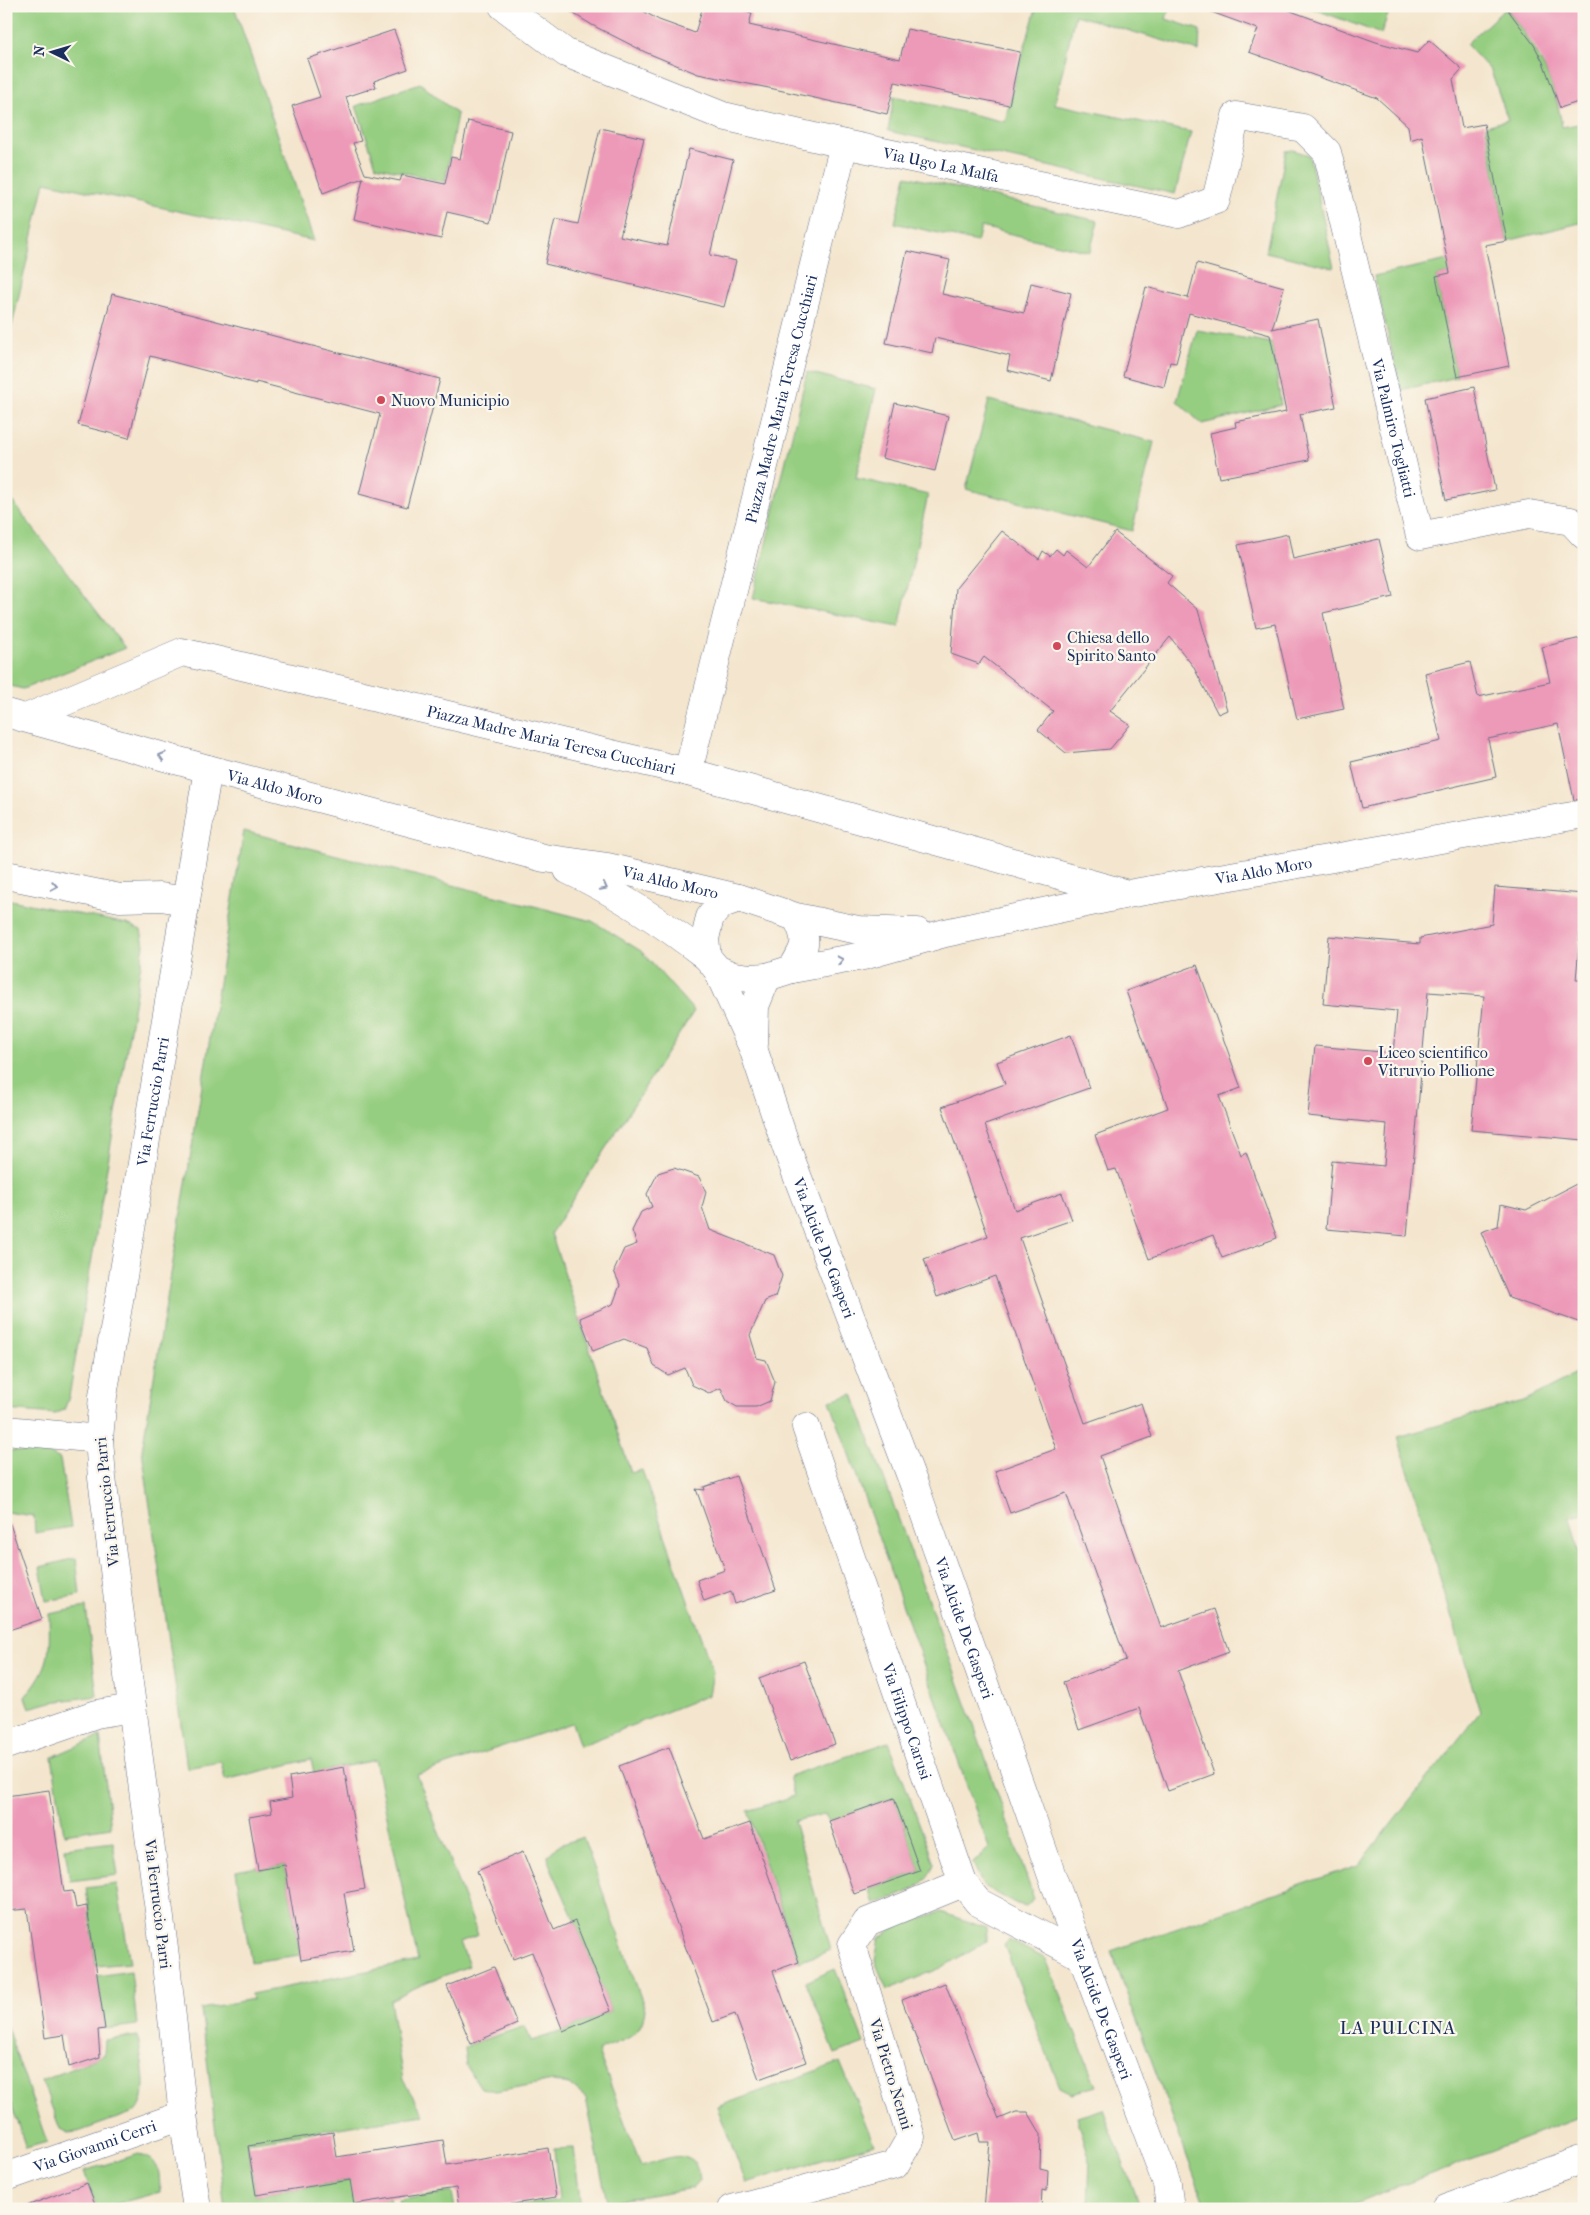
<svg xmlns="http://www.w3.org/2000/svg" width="1590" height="2215" viewBox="0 0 1590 2215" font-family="'IM FELL French Canon',serif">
  <rect width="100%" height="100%" fill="#fbf7ec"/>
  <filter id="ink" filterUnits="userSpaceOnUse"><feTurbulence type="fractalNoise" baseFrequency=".02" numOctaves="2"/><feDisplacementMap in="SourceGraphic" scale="10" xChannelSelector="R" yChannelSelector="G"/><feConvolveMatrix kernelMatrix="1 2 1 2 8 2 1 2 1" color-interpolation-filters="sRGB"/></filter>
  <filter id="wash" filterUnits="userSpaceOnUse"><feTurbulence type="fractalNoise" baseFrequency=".0096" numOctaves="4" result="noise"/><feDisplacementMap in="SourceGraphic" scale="20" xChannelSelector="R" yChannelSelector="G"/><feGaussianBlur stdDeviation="1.12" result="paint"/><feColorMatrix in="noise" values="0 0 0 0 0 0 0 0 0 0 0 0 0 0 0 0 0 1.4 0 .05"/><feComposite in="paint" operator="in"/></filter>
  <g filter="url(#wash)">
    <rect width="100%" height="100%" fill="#f4e6ce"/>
    <!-- green -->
    <path fill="#96ce81" stroke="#587e70" d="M 6,6 L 234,6 L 314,241 L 45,182 L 6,352 Z
      M 1037,6 L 1170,6 L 1166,19 L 1200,30 L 1199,51 L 1075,15 L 1055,104 L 1191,132 L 1175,194 L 888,131 L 894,96 L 1005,122 L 1013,86 Z
      M 1306,6 L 1391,6 L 1381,34 Z
      M 1506,8 C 1535,46 1555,78 1562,127 L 1584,123 L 1584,222 L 1507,241 L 1486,126 L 1508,120 L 1491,71 L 1466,44 Z
      M 420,83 L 457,114 L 445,182 L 376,166 L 356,106 Z
      M 1293,150 L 1309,155 L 1334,268 L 1266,252 L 1286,151 Z
      M 906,176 L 1098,221 L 1090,252 L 981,227 L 977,242 L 895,223 Z
      M 1448,260 L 1451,273 L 1436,276 L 1457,377 L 1401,390 L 1374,276 Z
      M 1197,330 L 1272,343 L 1281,405 L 1202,424 L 1177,401 Z
      M 807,372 L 876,389 L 856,478 L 928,495 L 899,627 L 753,598 Z
      M 989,400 L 1154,442 L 1132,531 L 966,489 Z
      M 6,493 L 125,648 L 23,689 L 6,685 Z
      M 244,831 L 592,921 L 641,951 L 694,1011 L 551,1233 L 631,1473 L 642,1470 L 713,1672 L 709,1695 L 580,1746 L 572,1723 L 417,1775 L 478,1935 L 460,1942 L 469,1966 L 425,1983 L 390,2000 L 403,2080 L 424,2115 L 247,2142 L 256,2195 L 351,2180 L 390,2198 L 392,2209 L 225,2209 L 201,2009 L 252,1999 L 251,1994 L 418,1961 L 375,1760 L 314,1773 L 311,1759 L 225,1780 L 221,1762 L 187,1768 L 142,1450 Z
      M 6,899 L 127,924 L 141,930 L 144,945 L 69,1397 L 64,1410 L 55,1414 L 6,1410 Z
      M 1584,1370 L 1584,1514 L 1570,1517 L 1584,1573 L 1584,2116 L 1340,2209 L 1215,2209 L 1203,2200 L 1111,1951 L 1359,1865 L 1480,1712 L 1398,1437 L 1526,1400 Z
      M 853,1394 L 976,1731 L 1034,1899 L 1026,1906 L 1017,1904 L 983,1886 L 973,1863 L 989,1848 L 830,1401 Z
      M 6,1450 L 51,1454 L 60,1459 L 71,1527 L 35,1533 L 34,1516 L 6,1512 Z
      M 76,1558 L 80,1595 L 46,1601 L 40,1567 Z
      M 86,1607 L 97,1696 L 51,1702 L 29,1708 L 25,1697 C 51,1665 50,1655 49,1614 Z
      M 100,1736 L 111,1827 L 64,1834 L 52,1757 Z
      M 889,1742 L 934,1863 C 926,1891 899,1895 874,1904 L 869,1889 L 920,1871 L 894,1798 L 829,1821 L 825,1814 L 794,1821 L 831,1950 L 799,1962 L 748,1811 L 794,1796 L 789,1776 Z
      M 583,1837 L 645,2009 C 642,2041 621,2039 598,2051 L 641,2166 C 665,2160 696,2142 700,2180 L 693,2188 L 607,2202 L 586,2098 L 569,2084 L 553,2081 L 496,2091 L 481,2088 L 466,2065 L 464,2048 L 471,2044 L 525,2026 L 531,2041 L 563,2031 L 611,2011 L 575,1921 L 549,1863 L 548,1856 L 557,1846 Z
      M 113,1842 L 118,1875 L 70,1881 L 65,1848 Z
      M 285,1865 L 300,1955 L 251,1962 L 236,1871 L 257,1867 L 258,1870 Z
      M 117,1884 L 130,1963 L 96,1966 L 86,1888 Z
      M 941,1912 L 986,1928 L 986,1941 L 941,1968 L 887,1990 L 875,1961 L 879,1938 L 898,1925 Z
      M 1009,1940 L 1046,1959 L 1096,2086 L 1072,2093 L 1060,2087 L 1004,1945 Z
      M 835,1969 L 864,2043 L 835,2054 L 806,1982 Z
      M 131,1971 L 137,2025 L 105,2029 L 97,1976 Z
      M 6,2025 L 47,2142 L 26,2148 L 6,2090 Z
      M 138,2036 C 140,2057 151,2094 137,2111 L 78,2132 L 68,2133 L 60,2129 L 42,2081 L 104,2055 L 105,2040 Z
      M 840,2062 L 874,2144 L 746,2183 L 717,2107 Z
      M 1103,2109 L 1135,2195 L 1140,2209 L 1088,2209 L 1090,2160 L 1077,2117 Z
      M 574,2148 L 581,2209 L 498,2209 L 559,2200 L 554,2149 Z
      M 139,2154 C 161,2163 159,2169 160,2192 L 97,2209 L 84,2171 Z
      M 452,2192 L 455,2209 L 401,2209 L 399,2200 Z"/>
    <g id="blocks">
      <!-- building -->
      <path fill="#ed9ab8" d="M 561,6 L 634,6 L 659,20 L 695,33 L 703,6 L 729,6 L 752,13 L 749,25 L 900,59 L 907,29 L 1020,52 L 1009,105 L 895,82 L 887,114 L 774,89 L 698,74 L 645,52 L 592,25 Z
        M 1203,6 L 1277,6 L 1376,42 L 1417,53 L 1429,40 L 1462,69 L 1453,79 L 1462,128 L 1484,124 L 1507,241 L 1485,245 L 1509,366 L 1457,377 L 1436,276 L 1450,273 L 1422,136 L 1410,140 L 1408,126 L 1377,98 L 1249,52 L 1258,29 L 1203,9 Z
        M 1505,6 L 1577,6 L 1584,16 L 1584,100 L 1560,108 L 1543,62 L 1534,45 Z
        M 394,30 L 408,69 L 374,81 L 376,87 L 346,97 L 361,141 L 353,143 L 365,174 L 400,181 L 402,175 L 445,184 L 451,157 L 460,159 L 468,121 L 511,131 L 491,222 L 447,212 L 441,239 L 354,219 L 363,178 L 323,193 L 292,106 L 320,97 L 307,59 Z
        M 600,128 L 644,138 L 620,236 L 667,246 L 689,149 L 733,160 L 710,255 L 736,261 L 724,307 L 545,264 L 555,219 L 578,224 Z
        M 907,251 L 950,260 L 942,294 L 1024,313 L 1031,283 L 1071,293 L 1051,381 L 1007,370 L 1010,356 L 935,338 L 932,353 L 886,343 Z
        M 1197,263 L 1284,287 L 1272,329 L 1318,319 L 1336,407 L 1300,414 L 1309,460 L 1219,478 L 1210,433 L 1236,427 L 1235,422 L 1286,412 L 1270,335 L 1189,313 L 1176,363 L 1170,362 L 1164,387 L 1123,376 L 1146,287 L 1188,298 Z
        M 112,294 L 440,379 L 407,507 L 359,494 L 380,414 L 256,382 L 256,384 L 150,356 L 129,438 L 78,425 Z
        M 1474,387 L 1495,490 L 1446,500 L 1425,398 Z
        M 895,403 L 948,416 L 935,471 L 882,458 Z
        M 1002,531 L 1039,559 L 1043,551 L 1050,556 L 1056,549 L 1063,555 L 1066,550 L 1088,567 L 1115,532 L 1172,576 L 1167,583 L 1198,610 L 1227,710 L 1218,714 L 1193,666 L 1170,637 L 1110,711 L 1130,725 L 1110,749 L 1066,753 L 1038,730 L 1053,711 L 984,657 L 979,664 L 951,654 L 956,588 Z
        M 1288,534 L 1293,559 L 1379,539 L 1393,597 L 1323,613 L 1344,709 L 1297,719 L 1275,624 L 1256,628 L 1238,545 Z
        M 1581,638 L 1584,651 L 1584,799 L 1574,800 L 1558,724 L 1488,739 L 1496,777 L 1362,808 L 1351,762 L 1441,741 L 1425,673 L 1470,662 L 1478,697 L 1550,682 L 1542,647 Z
        M 1495,887 L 1584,894 L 1584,934 L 1580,934 L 1576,980 L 1584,980 L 1584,1140 L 1471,1130 L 1484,996 L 1428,992 L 1407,1236 L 1326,1229 L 1332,1161 L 1384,1166 L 1387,1124 L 1308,1116 L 1315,1046 L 1393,1053 L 1397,1011 L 1323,1004 L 1329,936 L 1420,944 L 1420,938 L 1492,924 Z
        M 1197,965 L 1241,1088 L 1219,1096 L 1241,1155 L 1246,1152 L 1277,1238 L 1222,1258 L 1213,1235 L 1149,1259 L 1116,1169 L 1108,1171 L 1095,1135 L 1168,1108 L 1126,991 Z
        M 1071,1035 L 1089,1088 L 985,1125 L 1015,1210 L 1062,1193 L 1072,1220 L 1020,1238 L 1085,1423 L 1141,1403 L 1152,1437 L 1100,1456 L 1161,1628 L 1214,1609 L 1229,1652 L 1178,1671 L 1214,1774 L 1168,1791 L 1139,1708 L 1079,1730 L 1063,1682 L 1126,1660 L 1066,1493 L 1010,1513 L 995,1471 L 1056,1449 L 995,1276 L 937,1297 L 924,1259 L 988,1236 L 942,1107 L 1005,1084 L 997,1062 Z
        M 674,1168 L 699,1177 L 706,1192 L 702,1207 L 710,1230 L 774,1255 L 782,1276 L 775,1297 L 765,1301 L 750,1335 L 757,1358 L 766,1360 L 775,1382 L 770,1401 L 756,1407 L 737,1407 L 727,1401 L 721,1388 L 709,1393 L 692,1385 L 685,1368 L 668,1375 L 654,1366 L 647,1348 L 624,1339 L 593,1351 L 580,1318 L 613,1304 L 620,1285 L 614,1271 L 624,1249 L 637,1244 L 632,1231 L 641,1212 L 652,1207 L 647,1194 L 658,1173 Z
        M 1584,1180 L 1584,1324 L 1509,1298 L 1481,1232 L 1498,1226 L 1501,1204 L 1526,1210 Z
        M 736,1476 L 776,1590 L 735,1604 L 731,1591 L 704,1601 L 697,1580 L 725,1570 L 696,1489 L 705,1490 L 704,1487 Z
        M 10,1524 L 42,1619 L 6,1631 L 6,1525 Z
        M 804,1661 L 835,1744 L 790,1761 L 759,1678 Z
        M 669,1747 L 704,1839 L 750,1823 L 799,1962 L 773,1971 L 806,2062 L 759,2079 L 735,2014 L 713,2022 L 619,1766 Z
        M 344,1767 L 365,1889 L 344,1893 L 354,1951 L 301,1960 L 285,1865 L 258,1870 L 249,1817 L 272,1813 L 270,1802 L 292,1798 L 289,1777 Z
        M 49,1790 L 64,1892 L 73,1891 L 76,1908 L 87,1906 L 105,2029 L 98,2030 L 100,2057 L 69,2067 L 64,2035 L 45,2038 L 27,1909 L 6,1911 L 6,1796 Z
        M 894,1798 L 920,1871 L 854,1894 L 829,1821 Z
        M 523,1852 L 554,1930 L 575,1921 L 611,2011 L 563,2031 L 532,1952 L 513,1959 L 477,1871 Z
        M 494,1967 L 517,2024 L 471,2044 L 447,1986 Z
        M 945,1983 L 999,2119 L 1016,2112 L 1028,2112 L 1041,2134 L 1040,2168 L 1048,2170 L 1047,2191 L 1042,2190 L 1041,2209 L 984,2209 L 990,2142 L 980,2142 L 978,2133 L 955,2141 L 902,2000 Z
        M 333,2132 L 337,2157 L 443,2140 L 447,2165 L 548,2148 L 556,2197 L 483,2209 L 459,2209 L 456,2188 L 354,2204 L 350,2180 L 256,2195 L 248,2146 Z
        M 87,2183 L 97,2209 L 25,2209 L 24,2207 Z"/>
    </g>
  </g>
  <g filter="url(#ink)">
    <use href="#blocks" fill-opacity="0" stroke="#676f85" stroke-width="1"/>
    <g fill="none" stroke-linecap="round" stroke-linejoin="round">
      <defs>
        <g id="street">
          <path id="s1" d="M 503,6 L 566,53 L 723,116 L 844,144 L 1179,214 L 1216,200 L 1236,116 L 1303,128 L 1327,152 L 1420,536 L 1529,514 L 1571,521 L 1584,535"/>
          <path id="s2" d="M 6,713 L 208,769 L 544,858 L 608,867 L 739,898"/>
          <path id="s3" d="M 26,718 L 182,652 L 688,772 L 844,144"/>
          <path d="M 688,772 L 1124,893"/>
          <path d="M 568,870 C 619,894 662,922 707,957"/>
          <path d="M 6,875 L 120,898 L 161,897 L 186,901"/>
          <path d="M 796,917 C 809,941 806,946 792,969 L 767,977 L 750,978 L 733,976 L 717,969 L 707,957 L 705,939 L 710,917 L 722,904 L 739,898 L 796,917 L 858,930 L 917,932"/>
          <path id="s4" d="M 717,969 L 753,1048 L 787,1149 L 915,1487 L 1052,1876 L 1167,2184 L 1170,2209"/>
          <path id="s5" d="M 792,969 L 863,956 L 945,933 L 1128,894 L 1584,814"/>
          <path d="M 754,1044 L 755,1006 L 767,977"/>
          <path id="s6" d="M 806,1427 L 963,1883 L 978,1902 L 1081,1956"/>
          <path d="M 6,1430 L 99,1439"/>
          <path d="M 6,1745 L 96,1714 L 132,1708"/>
          <path id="s7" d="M 6,2177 L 183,2115"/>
          <path id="s8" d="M 197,2209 L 183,2115 L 166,1964 L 102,1478 L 99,1439 L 103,1396 L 208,769"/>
          <path d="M 732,2209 L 895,2165 L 911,2137 L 852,1945 L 867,1922 L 963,1883"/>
          <path d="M 1445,2209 L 1584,2159"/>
        </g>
      </defs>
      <!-- street casing -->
      <use href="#street" stroke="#676f85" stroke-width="29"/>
      <!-- street -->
      <use href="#street" stroke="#fff" stroke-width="28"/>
    </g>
    <!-- one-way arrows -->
    <defs><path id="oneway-chevron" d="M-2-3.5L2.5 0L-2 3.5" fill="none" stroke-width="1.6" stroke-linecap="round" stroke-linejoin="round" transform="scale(1.25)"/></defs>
    <g stroke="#8d97ae">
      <use href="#oneway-chevron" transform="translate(162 756) rotate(-164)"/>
      <use href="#oneway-chevron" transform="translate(54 886) rotate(10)"/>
      <use href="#oneway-chevron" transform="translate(604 887) rotate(27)"/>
      <use href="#oneway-chevron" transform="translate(840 960) rotate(-11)"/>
    </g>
  </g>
  <!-- markers -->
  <g fill="#d1495b" stroke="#fbf7ec" stroke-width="2">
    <circle cx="381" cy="400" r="5"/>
    <circle cx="1057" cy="646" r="5"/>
    <circle cx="1368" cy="1061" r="5"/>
  </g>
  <g text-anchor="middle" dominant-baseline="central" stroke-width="4.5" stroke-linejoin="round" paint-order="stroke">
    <!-- street labels -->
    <g font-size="16" fill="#1b2f5e" stroke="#fbf7ec">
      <text stroke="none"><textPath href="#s1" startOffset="471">Via Ugo La Malfa</textPath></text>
      <text stroke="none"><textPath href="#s3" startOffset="1074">Piazza Madre Maria Teresa Cucchiari</textPath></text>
      <text stroke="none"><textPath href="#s1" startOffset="1226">Via Palmiro Togliatti</textPath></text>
      <text stroke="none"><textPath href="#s3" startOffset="549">Piazza Madre Maria Teresa Cucchiari</textPath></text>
      <text stroke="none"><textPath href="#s2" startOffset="279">Via Aldo Moro</textPath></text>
      <text stroke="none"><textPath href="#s5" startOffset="482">Via Aldo Moro</textPath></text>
      <text stroke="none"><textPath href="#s2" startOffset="686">Via Aldo Moro</textPath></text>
      <text stroke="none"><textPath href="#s8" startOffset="1118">Via Ferruccio Parri</textPath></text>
      <text stroke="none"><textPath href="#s4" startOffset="299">Via Alcide De Gasperi</textPath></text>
      <text transform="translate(107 1502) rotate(-96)">Via Ferruccio Parri</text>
      <text stroke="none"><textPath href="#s4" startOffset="704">Via Alcide De Gasperi</textPath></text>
      <text stroke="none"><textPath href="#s6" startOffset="311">Via Filippo Carusi</textPath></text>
      <text transform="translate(158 1904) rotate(83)">Via Ferruccio Parri</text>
      <text stroke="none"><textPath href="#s4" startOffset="1109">Via Alcide De Gasperi</textPath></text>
      <text transform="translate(891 2074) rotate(73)">Via Pietro Nenni</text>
      <text stroke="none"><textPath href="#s7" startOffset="94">Via Giovanni Cerri</textPath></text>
    </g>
    <!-- poi labels -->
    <g font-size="16" fill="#1b2f5e" stroke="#fbf7ec" text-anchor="start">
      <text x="391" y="400">Nuovo Municipio</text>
      <text x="1067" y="637">Chiesa dello<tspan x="1067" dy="18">Spirito Santo</tspan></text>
      <text x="1378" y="1052">Liceo scientifico<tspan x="1378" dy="18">Vitruvio Pollione</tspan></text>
    </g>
    <!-- neighbourhood labels -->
    <g font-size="18" letter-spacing="1" fill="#1b2f5e" stroke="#fbf7ec">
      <text x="1398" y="2028">LA PULCINA</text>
    </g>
  </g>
  <!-- margin -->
  <rect width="1590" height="2215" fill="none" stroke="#fbf7ec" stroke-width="25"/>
  <!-- north arrow -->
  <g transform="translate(52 52) rotate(275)" stroke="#fbf7ec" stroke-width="4" paint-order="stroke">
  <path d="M0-4L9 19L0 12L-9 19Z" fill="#1b2f5e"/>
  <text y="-8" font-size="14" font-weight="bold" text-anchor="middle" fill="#1b2f5e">N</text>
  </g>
</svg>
